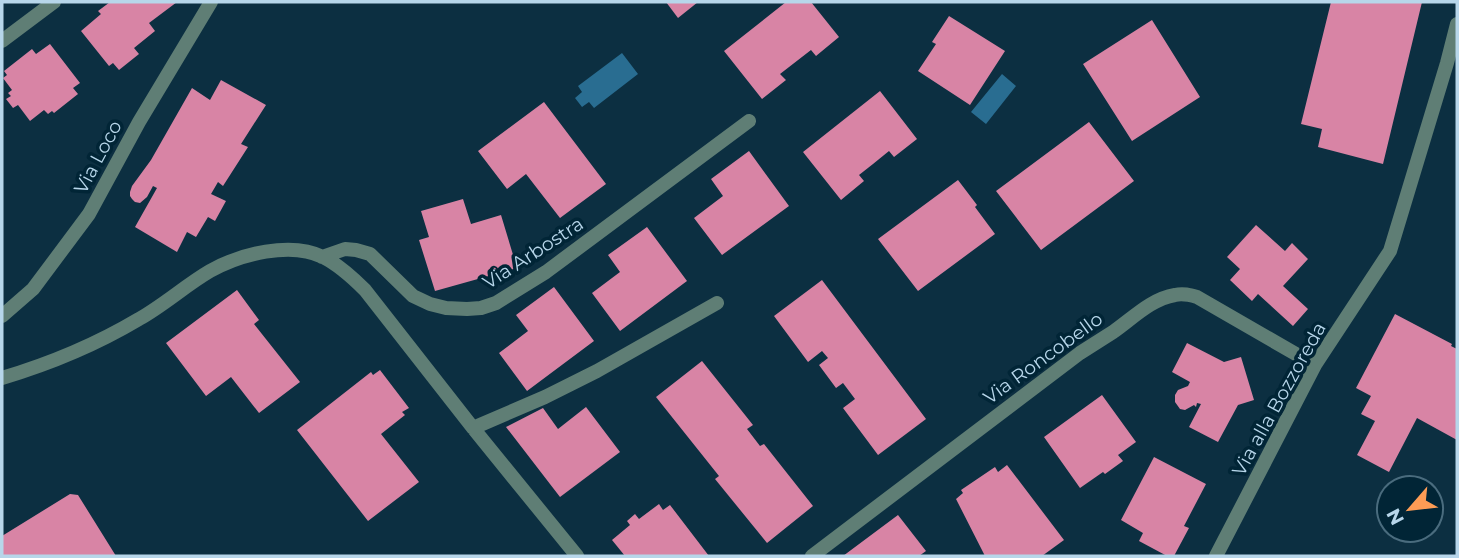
<svg xmlns="http://www.w3.org/2000/svg" width="1459" height="558" viewBox="0 0 1459 558" font-family="Montserrat,sans-serif">
  <rect width="100%" height="100%" fill="#0c2f41"/>
  <!-- water -->
  <path fill="#296d91" d="M 622,53 L 638,74 L 594,108 L 589,102 L 582,107 L 575,98 L 582,92 L 578,86 Z
    M 1002,74 L 1016,86 L 986,124 L 971,112 Z"/>
  <!-- building -->
  <path fill="#d884a5" d="M 110,2 L 177,2 L 149,23 L 155,31 L 134,48 L 139,54 L 119,70 L 113,63 L 109,66 L 81,31 L 101,14 L 98,11 Z
    M 666,2 L 698,2 L 678,18 Z
    M 786,2 L 811,2 L 839,37 L 816,56 L 811,50 L 780,74 L 786,80 L 762,99 L 724,51 Z
    M 1331,2 L 1422,2 L 1383,164 L 1318,147 L 1322,129 L 1301,124 Z
    M 949,16 L 1005,51 L 970,105 L 918,71 L 936,44 L 932,42 Z
    M 1152,20 L 1200,97 L 1132,141 L 1083,64 Z
    M 50,44 L 80,83 L 73,88 L 78,94 L 54,113 L 52,111 L 48,114 L 44,110 L 30,121 L 18,105 L 13,108 L 6,99 L 11,96 L 8,93 L 12,90 L 3,78 L 7,75 L 4,71 L 32,49 L 36,54 Z
    M 221,80 L 266,105 L 241,144 L 248,147 L 223,186 L 218,182 L 211,194 L 226,201 L 215,221 L 208,217 L 196,237 L 187,232 L 177,252 L 135,227 L 157,188 L 153,186 L 147,197 L 140,203 L 135,202 L 132,199 L 130,196 L 130,192 L 132,186 L 151,160 L 192,88 L 210,100 Z
    M 880,91 L 917,139 L 894,157 L 889,151 L 873,164 L 859,175 L 864,181 L 841,200 L 803,152 Z
    M 544,102 L 606,184 L 560,218 L 526,174 L 507,189 L 478,151 Z
    M 1089,122 L 1134,181 L 1041,250 L 996,191 Z
    M 749,151 L 789,206 L 722,255 L 694,218 L 723,196 L 711,179 Z
    M 958,180 L 977,205 L 975,207 L 995,234 L 918,291 L 878,239 Z
    M 463,199 L 471,224 L 501,215 L 517,268 L 435,291 L 419,240 L 429,237 L 421,211 Z
    M 1256,225 L 1285,251 L 1292,243 L 1308,259 L 1283,286 L 1308,309 L 1293,326 L 1258,294 L 1252,301 L 1230,280 L 1240,269 L 1227,257 Z
    M 647,227 L 687,281 L 620,331 L 592,293 L 620,272 L 608,255 Z
    M 822,280 L 926,419 L 878,455 L 843,408 L 855,399 L 843,383 L 836,388 L 819,365 L 828,358 L 822,351 L 808,362 L 774,316 Z
    M 554,287 L 594,341 L 527,391 L 499,353 L 528,331 L 516,315 Z
    M 237,290 L 259,320 L 254,324 L 300,382 L 259,413 L 231,377 L 206,396 L 166,343 Z
    M 1395,314 L 1452,344 L 1451,346 L 1457,349 L 1457,440 L 1417,418 L 1389,472 L 1357,455 L 1375,421 L 1361,414 L 1371,396 L 1356,388 Z
    M 1187,343 L 1224,362 L 1241,357 L 1254,400 L 1238,405 L 1218,442 L 1189,427 L 1201,404 L 1197,403 L 1196,407 L 1194,405 L 1185,410 L 1180,409 L 1175,402 L 1175,395 L 1178,390 L 1188,386 L 1190,382 L 1172,372 Z
    M 702,361 L 753,425 L 747,429 L 760,446 L 764,444 L 813,506 L 767,543 L 715,479 L 719,476 L 656,397 Z
    M 380,370 L 409,408 L 402,412 L 405,415 L 381,434 L 419,482 L 368,521 L 297,430 L 371,372 L 373,375 Z
    M 1102,395 L 1136,442 L 1118,455 L 1123,461 L 1105,474 L 1103,472 L 1080,488 L 1044,437 Z
    M 586,407 L 620,452 L 560,497 L 506,427 L 543,408 L 558,429 Z
    M 1154,457 L 1206,484 L 1184,526 L 1189,528 L 1174,556 L 1167,556 L 1139,541 L 1143,533 L 1121,520 Z
    M 1007,465 L 1064,540 L 1042,556 L 985,556 L 956,499 L 963,493 L 961,490 L 995,467 L 998,472 Z
    M 70,494 L 78,495 L 116,556 L 2,556 L 2,536 Z
    M 659,504 L 663,510 L 670,505 L 709,556 L 625,556 L 612,540 L 630,525 L 627,521 L 635,514 L 639,519 Z
    M 898,515 L 926,551 L 919,556 L 843,556 Z"/>
  <g fill="none" stroke-linecap="round" stroke-linejoin="round">
    <!-- street -->
    <path stroke="#5f7e75" stroke-width="14" d="M 2,41 L 54,2
      M 322,257 L 345,249 L 356,250 L 370,254 L 413,296 L 430,304 L 446,308 L 467,309 L 481,308 L 496,303 L 546,272 L 749,121
      M 2,316 L 33,289 L 89,214 L 139,122 L 211,2
      M 2,378 C 49,364 97,344 139,319 C 164,305 186,285 210,271 C 240,254 291,241 323,257 C 339,265 353,278 365,290 L 473,428 L 577,556
      M 473,428 L 545,397 L 597,371 L 717,303
      M 812,556 L 1080,353 C 1091,346 1102,339 1113,332 C 1133,318 1151,299 1175,295 C 1183,293 1190,295 1197,297 L 1315,365
      M 1216,556 L 1315,365 L 1390,251 L 1447,63 L 1457,24"/>
  </g>
  <g text-anchor="middle" dominant-baseline="central" stroke-width="7" stroke-linejoin="round" paint-order="stroke">
    <!-- street labels -->
    <g font-size="19" fill="#b7d6ea" stroke="#012536">
      <text transform="translate(98 157) rotate(-62)">Via Loco</text>
      <text transform="translate(533 253) rotate(-33)">Via Arbostra</text>
      <text transform="translate(1043 358) rotate(-36)">Via Roncobello</text>
      <text transform="translate(1279 399) rotate(-61)">Via alla Bozzoreda</text>
    </g>
  </g>
  <!-- border -->
  <rect width="1459" height="558" fill="none" stroke="#b7d6ea" stroke-width="7"/>
  <!-- north arrow -->
  <g transform="translate(1410 509) rotate(242)"><circle r="33" fill="#012536" stroke="#4a6c7e" stroke-width="2"/>
  <path d="M0-5L12 26L0 18L-12 26Z" fill="#fd9c55"/>
  <text y="-10" font-size="19" font-weight="bold" text-anchor="middle" fill="#b7d6ea">N</text>
  </g>
</svg>
